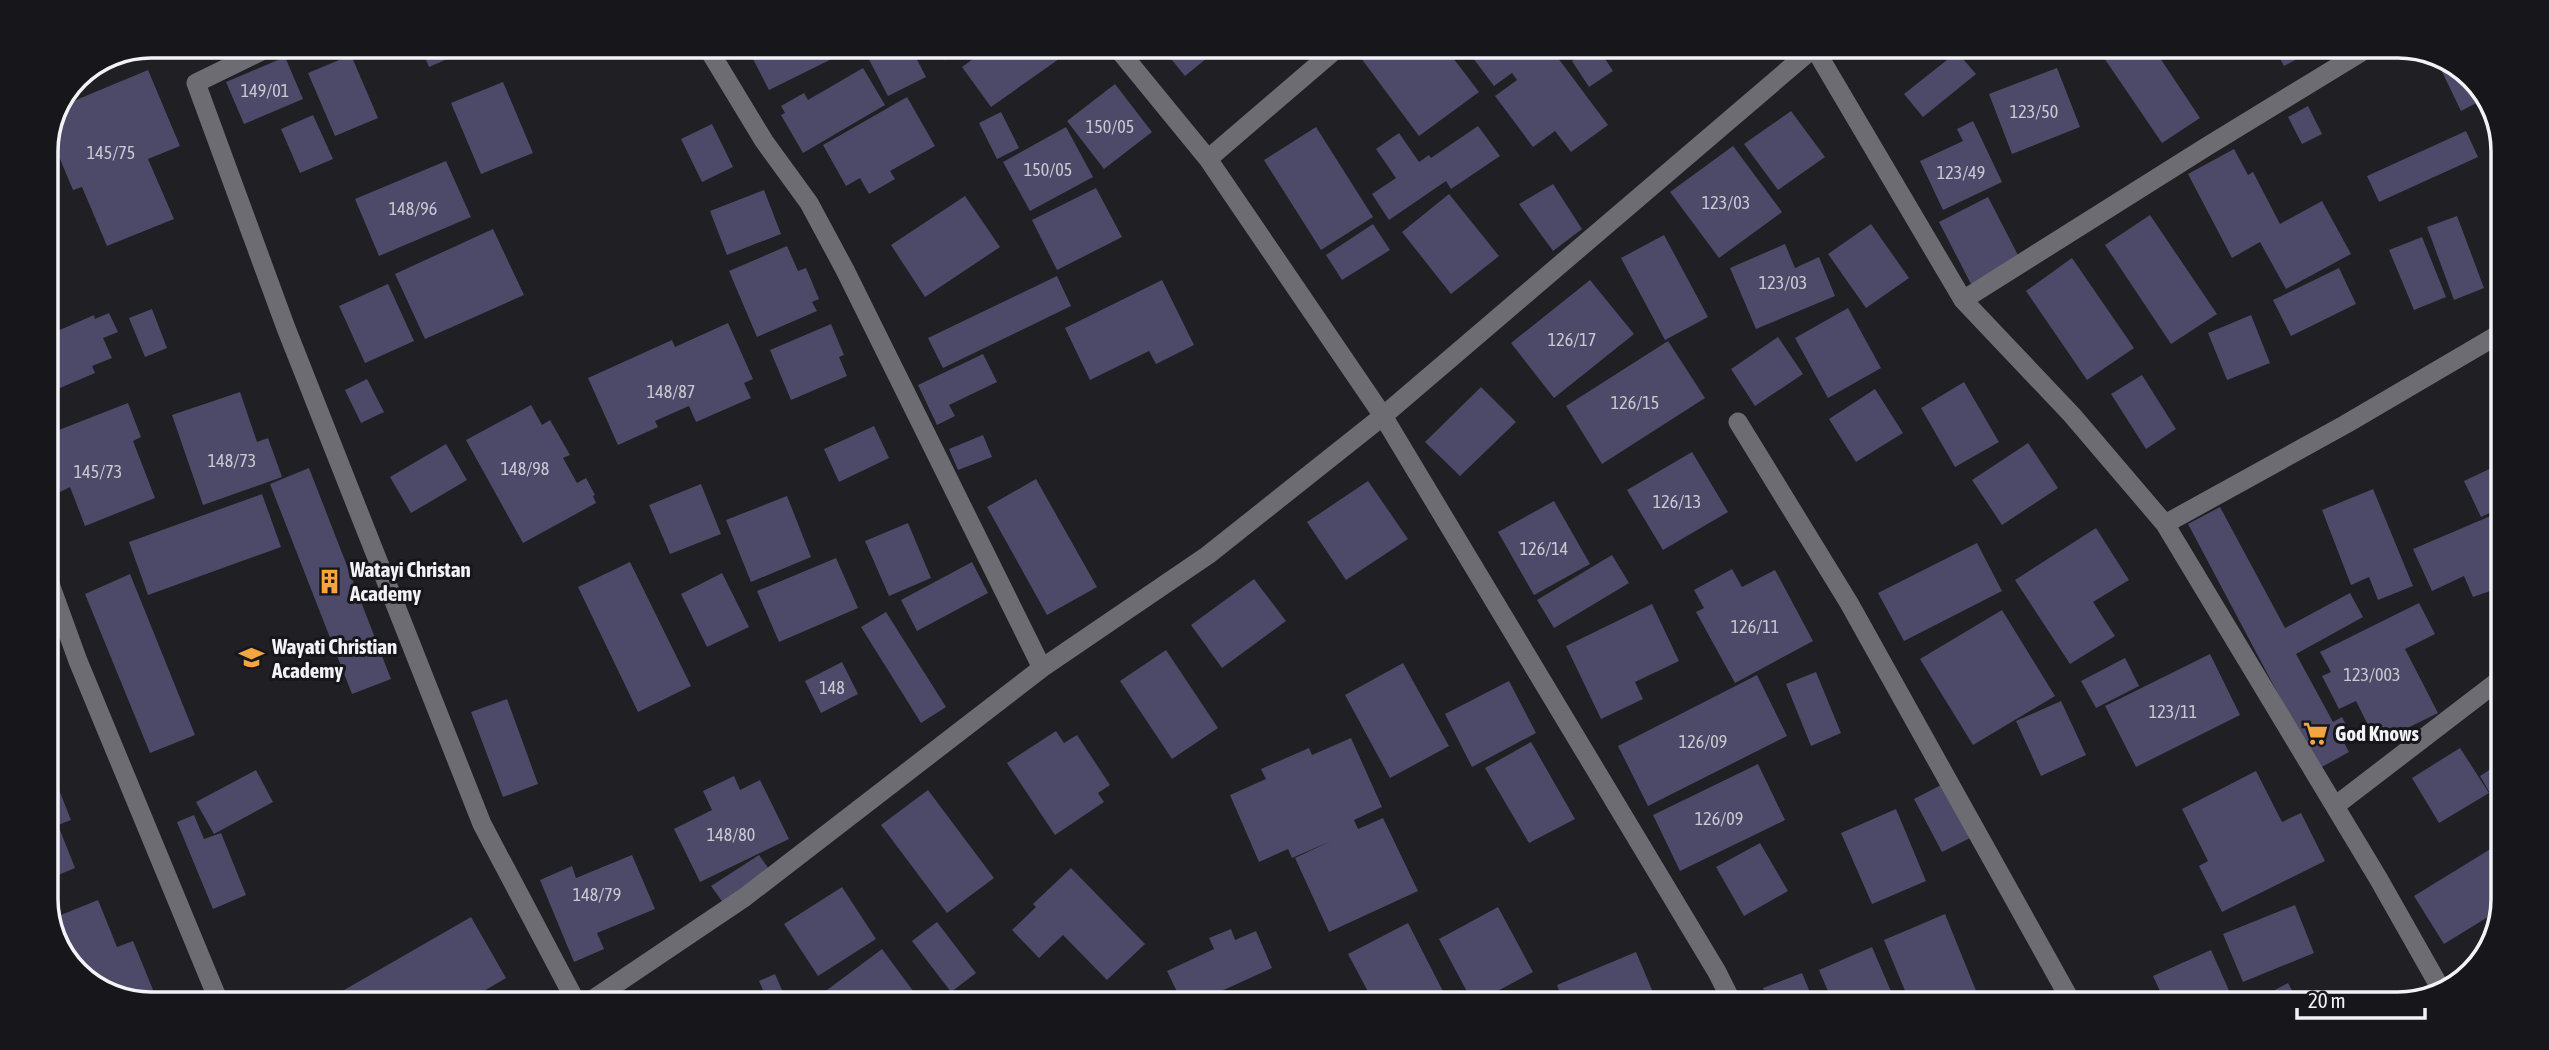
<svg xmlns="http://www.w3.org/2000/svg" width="2549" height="1050" viewBox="0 0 2549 1050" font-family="'Asap Condensed',sans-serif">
  <rect width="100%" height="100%" fill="#1f1f24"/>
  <!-- building -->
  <path fill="#4d4968" d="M 420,46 L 469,47 L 470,49 L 429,67 Z
    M 771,48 L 854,48 L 769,90 L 752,57 Z
    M 863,48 L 911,48 L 926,77 L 888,96 Z
    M 936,48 L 964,48 L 944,60 Z
    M 988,48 L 1052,49 L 1059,59 L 991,107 L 962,67 Z
    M 1063,49 L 1087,49 L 1072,60 Z
    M 1163,49 L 1218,49 L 1185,76 Z
    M 1355,50 L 1447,50 L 1479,92 L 1419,136 Z
    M 1467,50 L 1552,50 L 1608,125 L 1571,152 L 1555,131 L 1533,147 L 1495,96 L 1517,80 L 1512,73 L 1494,86 Z
    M 1587,50 L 1600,51 L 1613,71 L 1589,87 L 1572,61 Z
    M 1957,52 L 1976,74 L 1923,117 L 1904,94 Z
    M 2100,52 L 2156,52 L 2200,118 L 2162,143 Z
    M 2277,53 L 2308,53 L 2284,66 Z
    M 2433,53 L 2438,53 L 2476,83 L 2484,99 L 2461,111 Z
    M 351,55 L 378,118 L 335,136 L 308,73 Z
    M 285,57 L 303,99 L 244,124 L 226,82 Z
    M 863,68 L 885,105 L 803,153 L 781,115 L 785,113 L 781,106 L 804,93 L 808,100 Z
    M 2057,68 L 2080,127 L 2012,154 L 1989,94 Z
    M 148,70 L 180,146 L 148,159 L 174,219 L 107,246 L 82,187 L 73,190 L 50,135 L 64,105 Z
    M 503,82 L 533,153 L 481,174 L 451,103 Z
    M 1115,84 L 1152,132 L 1104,169 L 1067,121 Z
    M 907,97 L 935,146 L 890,171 L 895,179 L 869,194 L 860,178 L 846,186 L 823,145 Z
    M 2308,106 L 2322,134 L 2302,144 L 2288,117 Z
    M 1791,111 L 1825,157 L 1778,190 L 1744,144 Z
    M 1001,112 L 1019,148 L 997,159 L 979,123 Z
    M 313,115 L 333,159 L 300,173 L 281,129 Z
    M 1973,121 L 2002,182 L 1943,210 L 1920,161 L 1963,141 L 1957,129 Z
    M 712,124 L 733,167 L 702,182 L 681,139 Z
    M 1478,126 L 1500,156 L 1451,189 L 1446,181 L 1389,220 L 1372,194 L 1396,178 L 1376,149 L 1399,133 L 1419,162 L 1429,155 L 1431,158 Z
    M 1066,127 L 1093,177 L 1030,211 L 1003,162 Z
    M 1316,127 L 1373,217 L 1321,250 L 1264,160 Z
    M 2466,131 L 2478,157 L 2379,202 L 2367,176 Z
    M 1733,146 L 1782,212 L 1719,258 L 1670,192 Z
    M 2234,149 L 2248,175 L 2253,172 L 2280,224 L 2322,201 L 2351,254 L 2286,289 L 2260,242 L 2232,258 L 2188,174 Z
    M 446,161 L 471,217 L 379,256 L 355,199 Z
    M 1553,184 L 1582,229 L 1553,251 L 1519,204 Z
    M 1096,188 L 1122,237 L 1057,270 L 1032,220 Z
    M 764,190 L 781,234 L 727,255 L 710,211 Z
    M 1449,194 L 1499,256 L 1451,294 L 1402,232 Z
    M 965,196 L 1000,247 L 925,297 L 891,245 Z
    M 1988,197 L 2020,259 L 1971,284 L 1939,222 Z
    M 2150,215 L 2217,314 L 2171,344 L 2105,245 Z
    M 2457,216 L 2484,288 L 2454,300 L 2427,227 Z
    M 1373,224 L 1390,250 L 1342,280 L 1326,255 Z
    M 1871,224 L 1909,278 L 1866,308 L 1828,254 Z
    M 493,229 L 524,295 L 425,339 L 395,274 Z
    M 1664,235 L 1708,317 L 1665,340 L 1621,258 Z
    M 2422,237 L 2446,297 L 2414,310 L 2389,250 Z
    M 1785,244 L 1795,268 L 1819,257 L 1835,296 L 1756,329 L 1730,268 Z
    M 787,246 L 798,271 L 806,268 L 819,299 L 812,302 L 817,311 L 757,337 L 729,271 Z
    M 2072,258 L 2134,348 L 2087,380 L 2026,291 Z
    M 2339,268 L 2356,304 L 2291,336 L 2273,300 Z
    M 1057,276 L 1071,306 L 943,368 L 928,338 Z
    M 1162,280 L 1194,345 L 1156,364 L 1149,351 L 1090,380 L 1065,328 Z
    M 1590,280 L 1634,334 L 1554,398 L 1511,343 Z
    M 388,284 L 414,341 L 365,363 L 339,306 Z
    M 1848,308 L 1881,368 L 1828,398 L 1795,338 Z
    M 152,309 L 167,348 L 145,357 L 129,318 Z
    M 109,313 L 118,332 L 103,338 L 112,358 L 92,366 L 95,373 L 46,394 L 46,336 L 94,315 L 95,319 Z
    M 2251,315 L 2270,363 L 2227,380 L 2208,333 Z
    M 728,323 L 753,379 L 744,383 L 751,398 L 696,422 L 689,406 L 655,421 L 658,427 L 618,445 L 588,378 L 672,340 L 675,347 Z
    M 831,324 L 844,355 L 839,357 L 847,376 L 791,400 L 770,350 Z
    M 1778,337 L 1803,374 L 1755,406 L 1731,369 Z
    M 1668,341 L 1705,398 L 1602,464 L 1566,406 Z
    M 983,354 L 997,382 L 949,405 L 955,416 L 937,425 L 918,385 Z
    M 2142,375 L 2176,429 L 2146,449 L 2111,394 Z
    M 367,379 L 384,412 L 361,423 L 345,390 Z
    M 1964,382 L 1999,442 L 1955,467 L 1921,408 Z
    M 1481,387 L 1516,422 L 1460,476 L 1425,442 Z
    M 1875,389 L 1903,433 L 1856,462 L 1829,419 Z
    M 240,392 L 257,442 L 268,438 L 282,477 L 203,505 L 172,415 Z
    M 128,403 L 141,437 L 133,441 L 155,498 L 85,526 L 70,487 L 60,492 L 46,456 L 46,435 Z
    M 531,405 L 542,425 L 550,420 L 570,455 L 563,458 L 577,483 L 586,478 L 595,495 L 593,496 L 596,503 L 523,543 L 466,440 Z
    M 874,426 L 889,458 L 839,482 L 824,449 Z
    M 983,435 L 992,457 L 958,470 L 949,449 Z
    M 2028,443 L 2058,488 L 2002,525 L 1972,480 Z
    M 446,444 L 467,480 L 411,513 L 390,477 Z
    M 1692,452 L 1728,512 L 1663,550 L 1627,490 Z
    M 2500,464 L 2500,508 L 2481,517 L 2464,481 Z
    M 309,468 L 391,679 L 352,694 L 270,484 Z
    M 1036,479 L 1097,587 L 1047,615 L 987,507 Z
    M 1368,481 L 1408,539 L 1346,580 L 1307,522 Z
    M 701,484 L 721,534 L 670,554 L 649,505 Z
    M 2373,489 L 2413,586 L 2378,600 L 2369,577 L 2351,585 L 2322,510 Z
    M 262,494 L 281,547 L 148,595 L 129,542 Z
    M 787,496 L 811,557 L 751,582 L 726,520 Z
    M 1554,501 L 1590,564 L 1534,595 L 1498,532 Z
    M 2220,507 L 2285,628 L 2350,593 L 2363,617 L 2296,654 L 2333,722 L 2342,717 L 2350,732 L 2341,737 L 2349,752 L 2318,769 L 2188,524 Z
    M 2500,512 L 2499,612 L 2490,591 L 2473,597 L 2464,576 L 2432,591 L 2413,549 Z
    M 908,523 L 931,578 L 889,596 L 865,541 Z
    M 2096,528 L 2129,580 L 2093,602 L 2115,636 L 2070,664 L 2015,580 Z
    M 1977,543 L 2002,591 L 1904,641 L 1878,593 Z
    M 1612,555 L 1629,583 L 1554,628 L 1537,600 Z
    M 836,558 L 858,608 L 779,642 L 757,591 Z
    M 630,562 L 691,686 L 638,712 L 578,587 Z
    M 972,562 L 988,593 L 917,631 L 901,600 Z
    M 1732,569 L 1742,587 L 1775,570 L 1813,641 L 1735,683 L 1696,612 L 1704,608 L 1694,590 Z
    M 722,573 L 749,627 L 707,647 L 681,594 Z
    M 130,574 L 195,735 L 150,753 L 85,594 Z
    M 1254,579 L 1286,621 L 1222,668 L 1191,625 Z
    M 2419,603 L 2435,634 L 2405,649 L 2438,713 L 2377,743 L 2356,701 L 2339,709 L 2322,676 L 2331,672 L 2320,652 Z
    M 1652,604 L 1679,661 L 1635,682 L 1643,699 L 1601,719 L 1566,646 Z
    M 2002,610 L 2055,696 L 1973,745 L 1920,659 Z
    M 886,612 L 946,707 L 921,723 L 861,627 Z
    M 1166,650 L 1218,728 L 1172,759 L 1120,681 Z
    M 2210,654 L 2240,715 L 2136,767 L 2105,706 Z
    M 2125,658 L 2139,686 L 2096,708 L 2081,681 Z
    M 842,662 L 858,694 L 821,713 L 805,681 Z
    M 1403,663 L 1449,746 L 1390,778 L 1345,695 Z
    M 1816,672 L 1841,733 L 1811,746 L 1786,684 Z
    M 1757,675 L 1787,736 L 1648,806 L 1618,746 Z
    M 1509,681 L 1536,733 L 1472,767 L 1445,714 Z
    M 507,699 L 538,784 L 503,797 L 471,712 Z
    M 2061,701 L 2086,755 L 2041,776 L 2016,721 Z
    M 1056,731 L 1064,743 L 1077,735 L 1110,785 L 1098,793 L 1104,802 L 1055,835 L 1007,763 Z
    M 1351,738 L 1382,807 L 1354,820 L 1358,829 L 1383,818 L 1418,891 L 1329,932 L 1295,858 L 1331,841 L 1292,858 L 1288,849 L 1259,862 L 1230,795 L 1266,779 L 1261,769 L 1309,748 L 1312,755 Z
    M 1531,742 L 1575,819 L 1529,843 L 1485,768 Z
    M 2460,748 L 2489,793 L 2439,823 L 2412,778 Z
    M 46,757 L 71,820 L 58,825 L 75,868 L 46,880 Z
    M 1758,764 L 1785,820 L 1680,871 L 1653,815 Z
    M 2497,765 L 2497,805 L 2480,776 Z
    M 256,770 L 273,802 L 214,834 L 196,802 Z
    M 2256,771 L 2282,822 L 2301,813 L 2325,861 L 2222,912 L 2199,866 L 2208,861 L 2182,809 Z
    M 734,776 L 740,790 L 760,780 L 789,839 L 700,882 L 674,829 L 712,810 L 703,791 Z
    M 1943,784 L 1970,838 L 1942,852 L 1914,799 Z
    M 928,790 L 994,878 L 947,913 L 881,825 Z
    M 1896,809 L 1926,881 L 1872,904 L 1841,833 Z
    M 194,815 L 204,839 L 221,833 L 246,895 L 213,909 L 177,822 Z
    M 1760,843 L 1788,891 L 1744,916 L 1716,867 Z
    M 2497,845 L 2496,912 L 2444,944 L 2414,896 Z
    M 632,855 L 655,909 L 597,933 L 604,949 L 574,962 L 540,880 L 572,866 L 576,878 Z
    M 759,855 L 771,872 L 724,904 L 711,886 Z
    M 1071,868 L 1145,944 L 1107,980 L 1063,935 L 1039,958 L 1012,930 L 1036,907 L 1033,904 Z
    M 842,887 L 876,939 L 818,976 L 784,924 Z
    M 98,900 L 117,947 L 133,941 L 156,997 L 111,997 L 67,963 L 51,919 Z
    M 2295,905 L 2314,953 L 2243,982 L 2223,934 Z
    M 1498,907 L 1533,972 L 1479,1001 L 1472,1001 L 1439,939 Z
    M 1945,914 L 1981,1003 L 1910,1003 L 1884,940 Z
    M 471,917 L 506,978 L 472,998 L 332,997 Z
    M 937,922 L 976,973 L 951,992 L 912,941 Z
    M 1408,923 L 1448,1001 L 1373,1001 L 1348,954 Z
    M 1231,929 L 1235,940 L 1256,931 L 1272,968 L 1206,998 L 1207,1000 L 1181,1000 L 1167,971 L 1214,949 L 1209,938 Z
    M 1872,947 L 1896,1003 L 1833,1003 L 1819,970 Z
    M 882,949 L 919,999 L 815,999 Z
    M 2211,950 L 2235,1004 L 2166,1004 L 2153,976 Z
    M 1636,952 L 1657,1002 L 1563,1002 L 1557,985 Z
    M 1802,973 L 1814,1002 L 1769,1002 L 1763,988 Z
    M 775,974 L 785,997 L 767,999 L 759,981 Z
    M 2288,983 L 2299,1004 L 2260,1004 L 2258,999 Z
    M 2397,993 L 2402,1003 L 2368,1004 Z"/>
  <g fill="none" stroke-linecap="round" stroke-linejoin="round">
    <!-- minor -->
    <path stroke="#6c6c72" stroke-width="19" d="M 272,46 L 196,83 L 286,328 L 482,824 L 574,998
      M 707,47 L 764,141 L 809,203 L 845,270 L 1042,668
      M 1118,49 L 1208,159 L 1383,416 L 1717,972 L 1732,1002
      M 1816,51 L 1963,300 L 2072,415 L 2165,524 L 2378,878 L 2442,991
      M 1208,159 L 1335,50
      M 1963,300 L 2206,147 L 2360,53
      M 1738,422 L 1849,603 L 2072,1003
      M 2165,524 L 2346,424 L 2501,333
      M 46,573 L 78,661 L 217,997
      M 2335,806 L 2498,681
      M 595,998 L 745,897 L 1042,668 L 1208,555 L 1383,416 L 1810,51"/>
  </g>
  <!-- icons -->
  <defs>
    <symbol id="building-bare" viewBox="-9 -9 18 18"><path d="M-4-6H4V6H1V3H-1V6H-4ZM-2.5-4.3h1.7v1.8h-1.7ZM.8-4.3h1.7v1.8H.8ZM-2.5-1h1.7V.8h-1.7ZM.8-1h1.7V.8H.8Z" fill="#f2a541" stroke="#16161b" stroke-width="2.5" paint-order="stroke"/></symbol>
    <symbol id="school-bare" viewBox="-9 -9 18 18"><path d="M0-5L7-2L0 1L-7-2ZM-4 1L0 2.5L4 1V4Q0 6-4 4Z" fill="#f2a541" stroke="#16161b" stroke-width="2.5" paint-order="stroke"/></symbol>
    <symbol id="supermarket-bare" viewBox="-9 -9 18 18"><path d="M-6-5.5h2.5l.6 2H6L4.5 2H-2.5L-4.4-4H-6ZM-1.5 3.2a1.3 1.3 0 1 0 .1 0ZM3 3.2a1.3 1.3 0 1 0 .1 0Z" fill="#f2a541" stroke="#16161b" stroke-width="2.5" paint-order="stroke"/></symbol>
  </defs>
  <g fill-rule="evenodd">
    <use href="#building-bare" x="312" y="564" width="35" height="35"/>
    <use href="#school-bare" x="234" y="640" width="35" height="35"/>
    <use href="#supermarket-bare" x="2298" y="716" width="35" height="35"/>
  </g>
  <g text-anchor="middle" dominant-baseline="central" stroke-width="6" stroke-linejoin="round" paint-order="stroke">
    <!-- number labels -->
    <g font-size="18" fill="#cac8d3">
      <text x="265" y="90">149/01</text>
      <text x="2034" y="111">123/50</text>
      <text x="1110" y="126">150/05</text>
      <text x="111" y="152">145/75</text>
      <text x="1048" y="169">150/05</text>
      <text x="1961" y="172">123/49</text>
      <text x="1726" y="202">123/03</text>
      <text x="413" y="208">148/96</text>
      <text x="1783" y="282">123/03</text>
      <text x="1572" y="339">126/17</text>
      <text x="671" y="391">148/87</text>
      <text x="1635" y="402">126/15</text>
      <text x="232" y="460">148/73</text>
      <text x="525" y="468">148/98</text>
      <text x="98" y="471">145/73</text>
      <text x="1677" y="501">126/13</text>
      <text x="1544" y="548">126/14</text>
      <text x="1755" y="626">126/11</text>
      <text x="2372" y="674">123/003</text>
      <text x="832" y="687">148</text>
      <text x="2173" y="711">123/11</text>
      <text x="1703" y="741">126/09</text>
      <text x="1719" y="818">126/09</text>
      <text x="731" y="834">148/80</text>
      <text x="597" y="894">148/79</text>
    </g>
    <!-- poi labels -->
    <g font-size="21" font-weight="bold" fill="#f3f3f7" stroke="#16161b" text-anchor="start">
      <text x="350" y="569">Watayi Christan<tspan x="350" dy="24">Academy</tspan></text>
      <text x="272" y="646">Wayati Christian<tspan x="272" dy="24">Academy</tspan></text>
      <text x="2335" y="733">God Knows</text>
    </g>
  </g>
  <!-- crop -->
  <path d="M0 0H2549V1050H0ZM151 58H2398A93 93 0 0 1 2491 151V899A93 93 0 0 1 2398 992H151A93 93 0 0 1 58 899V151A93 93 0 0 1 151 58Z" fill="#16161b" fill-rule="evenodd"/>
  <path fill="none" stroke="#f3f3f7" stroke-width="3.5" d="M151 58H2398A93 93 0 0 1 2491 151V899A93 93 0 0 1 2398 992H151A93 93 0 0 1 58 899V151A93 93 0 0 1 151 58Z"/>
  <!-- scale -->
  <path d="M2297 1008v10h128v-10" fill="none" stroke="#f3f3f7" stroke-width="3.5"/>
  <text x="2308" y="1008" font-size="21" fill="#f3f3f7" stroke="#16161b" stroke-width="5" paint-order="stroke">20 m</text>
</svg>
